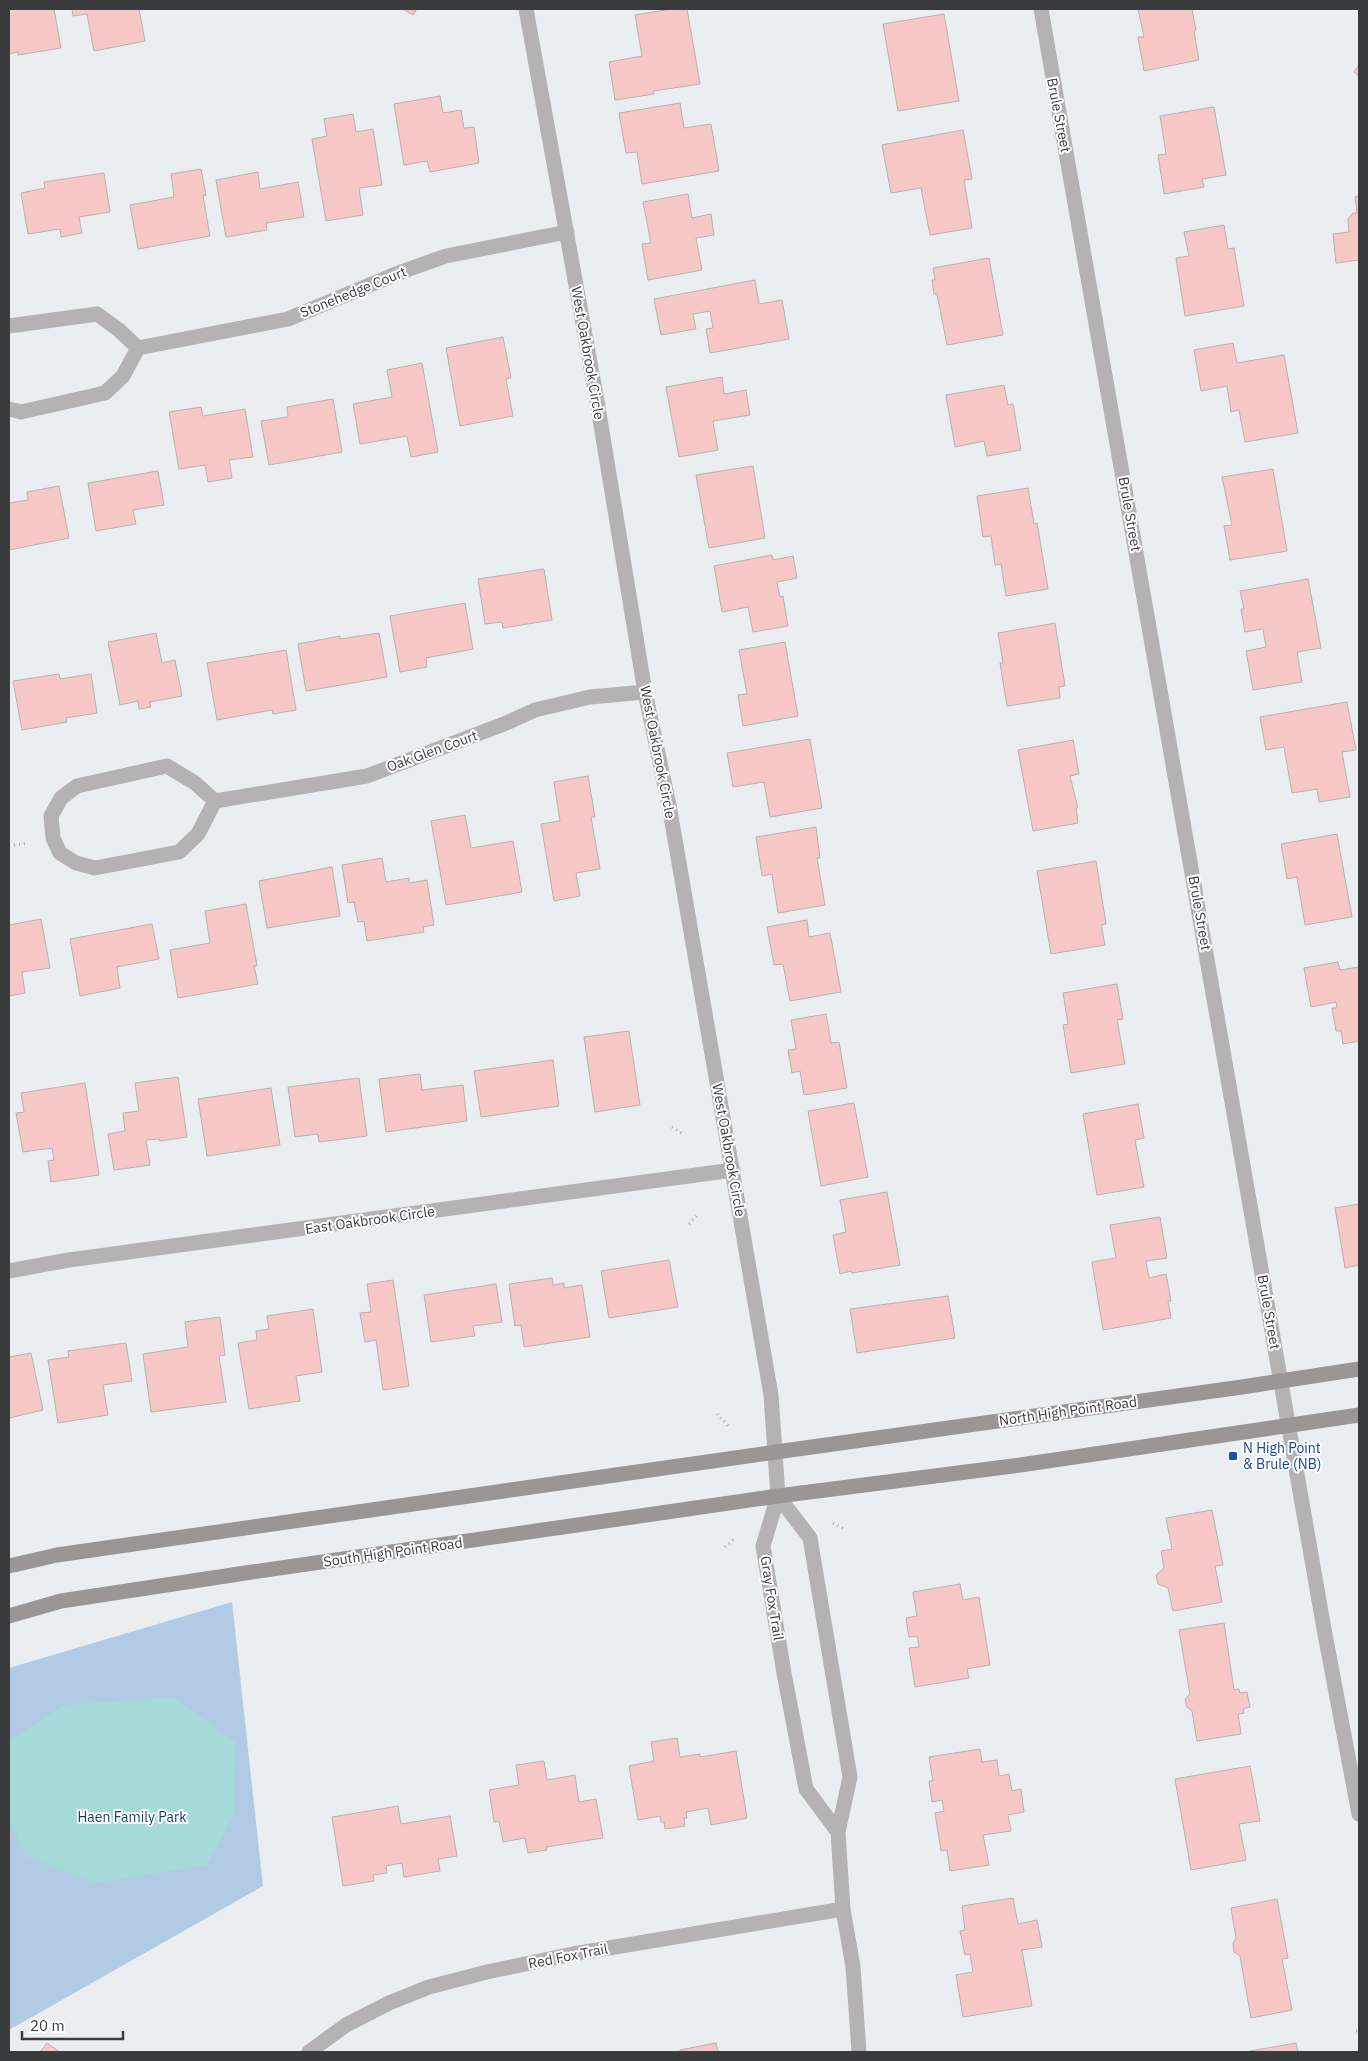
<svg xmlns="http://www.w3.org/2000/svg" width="1368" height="2061" viewBox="0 0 1368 2061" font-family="'IBM Plex Sans',sans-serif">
  <rect width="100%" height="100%" fill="#ebeef1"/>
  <!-- green -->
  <path fill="#b2cbe4" d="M 232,1602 L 263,1886 L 9,2030 L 9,1668 Z"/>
  <!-- water -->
  <path fill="#a5dad9" d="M 173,1697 L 235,1742 L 234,1814 L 207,1865 L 95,1883 L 26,1856 L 9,1818 L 9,1741 L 65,1705 Z"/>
  <!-- building -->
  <path fill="#f7c8c6" stroke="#b6b2b1" d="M 9,9 L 54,9 L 61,48 L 18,55 L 18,52 L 9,54 Z
    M 72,9 L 139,9 L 145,41 L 94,51 L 87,14 L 73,16 Z
    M 403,9 L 417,9 L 413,15 Z
    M 671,9 L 687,9 L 700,84 L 653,91 L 654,94 L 615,100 L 609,62 L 642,56 L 635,15 Z
    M 1138,9 L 1192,9 L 1196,30 L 1194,31 L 1199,60 L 1144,71 L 1138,37 L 1144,37 Z
    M 944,14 L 959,101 L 898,111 L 883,24 Z
    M 1359,65 L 1359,76 L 1354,72 Z
    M 440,96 L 443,113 L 461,110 L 464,128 L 474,127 L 479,163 L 430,172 L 427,161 L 404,165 L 394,104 Z
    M 680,103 L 684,128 L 711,124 L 719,171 L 642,184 L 637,152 L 626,153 L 619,113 Z
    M 1214,107 L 1226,175 L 1202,179 L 1204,187 L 1164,194 L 1158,155 L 1166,154 L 1160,116 Z
    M 353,114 L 356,132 L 373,129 L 382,185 L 359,188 L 363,215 L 326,221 L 312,139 L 327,136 L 324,119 Z
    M 963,130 L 972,179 L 964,180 L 972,228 L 930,235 L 921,188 L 891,193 L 882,145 Z
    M 201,169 L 206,195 L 203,196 L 210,236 L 138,249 L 130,205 L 174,197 L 171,174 Z
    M 258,172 L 260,189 L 298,182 L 304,217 L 266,223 L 267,230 L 226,237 L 216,180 Z
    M 104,173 L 110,212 L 79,217 L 82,233 L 61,237 L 60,229 L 28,234 L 21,193 L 45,188 L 44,182 Z
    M 688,194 L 692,218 L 711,214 L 714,235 L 696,238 L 702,270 L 648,280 L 642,244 L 651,243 L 643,202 Z
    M 1359,196 L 1359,260 L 1336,263 L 1333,234 L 1349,232 L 1348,219 L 1353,213 L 1357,213 L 1355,197 Z
    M 1224,225 L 1228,249 L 1234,248 L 1244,306 L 1185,316 L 1176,258 L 1189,256 L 1184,232 Z
    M 989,258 L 1003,335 L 947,345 L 937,294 L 934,294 L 932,280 L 935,280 L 933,268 Z
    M 755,280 L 759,304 L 782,300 L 789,339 L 710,353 L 706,329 L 713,328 L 710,311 L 693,314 L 696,329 L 661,335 L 654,299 Z
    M 503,337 L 511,378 L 506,379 L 513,416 L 460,426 L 446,348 Z
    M 1233,343 L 1237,363 L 1284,355 L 1298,433 L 1245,442 L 1239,410 L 1231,412 L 1227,386 L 1201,391 L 1194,350 Z
    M 422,363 L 438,452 L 411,457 L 407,436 L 360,444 L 353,404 L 392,397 L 387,370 Z
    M 722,377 L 724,394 L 746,390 L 750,415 L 713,421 L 718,450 L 679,457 L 666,387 Z
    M 1004,385 L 1008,405 L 1013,404 L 1021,450 L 987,456 L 984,441 L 955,447 L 946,395 Z
    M 333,399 L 342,452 L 269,465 L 261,421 L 288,417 L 287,407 Z
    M 201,407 L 203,416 L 245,409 L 253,457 L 229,460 L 232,478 L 208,482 L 205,465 L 179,469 L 169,412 Z
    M 753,466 L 765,538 L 709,548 L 696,475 Z
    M 1273,469 L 1287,551 L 1230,560 L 1224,526 L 1232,525 L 1222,477 Z
    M 158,471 L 164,505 L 133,510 L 136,524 L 96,531 L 88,483 Z
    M 59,486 L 69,538 L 9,550 L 9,503 L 28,500 L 27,492 Z
    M 1028,488 L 1034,524 L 1037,523 L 1048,589 L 1006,596 L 1001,564 L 995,565 L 991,536 L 983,537 L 977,496 Z
    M 772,555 L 773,560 L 793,556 L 797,578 L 777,582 L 780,597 L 783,596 L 788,626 L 753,632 L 748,607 L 722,612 L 714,566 Z
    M 544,569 L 552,620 L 503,628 L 502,622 L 485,624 L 478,579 Z
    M 1308,579 L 1321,648 L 1297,652 L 1302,682 L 1253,690 L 1246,651 L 1266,647 L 1263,629 L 1245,632 L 1241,609 L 1244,609 L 1240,591 Z
    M 465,603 L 473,649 L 426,658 L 427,667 L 400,672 L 390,616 Z
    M 1055,623 L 1065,686 L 1059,687 L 1060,698 L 1007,706 L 1000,663 L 1003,663 L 998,633 Z
    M 156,633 L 162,663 L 175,660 L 182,696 L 150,702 L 151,707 L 139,709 L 138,701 L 120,705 L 108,642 Z
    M 379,633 L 387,677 L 306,691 L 298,644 L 340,636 L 340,639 Z
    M 785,642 L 798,716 L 743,726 L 738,695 L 747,694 L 739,650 Z
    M 286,650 L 296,710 L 273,714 L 272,710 L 217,720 L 207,663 Z
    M 59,674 L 60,679 L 91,674 L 97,713 L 66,718 L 67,722 L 22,730 L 13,681 Z
    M 1347,702 L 1356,750 L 1342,752 L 1350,797 L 1319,802 L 1317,789 L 1292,793 L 1284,747 L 1266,750 L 1260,717 Z
    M 810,739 L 822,808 L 770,817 L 764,782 L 733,787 L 727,753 Z
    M 1073,740 L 1079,774 L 1070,776 L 1078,808 L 1076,808 L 1078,823 L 1033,831 L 1018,750 Z
    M 588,776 L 595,817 L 591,817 L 600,869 L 576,873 L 580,896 L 554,901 L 541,824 L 560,821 L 554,782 Z
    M 465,815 L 471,848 L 513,841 L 522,892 L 446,905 L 431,821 Z
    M 816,827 L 820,858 L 817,858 L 825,905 L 778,913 L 772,874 L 762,876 L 756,837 Z
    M 1337,834 L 1352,917 L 1305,925 L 1297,877 L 1287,879 L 1281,844 Z
    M 382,858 L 386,882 L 409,878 L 409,883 L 427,880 L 434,925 L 423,927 L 424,932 L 367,941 L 364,921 L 358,922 L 354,902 L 348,903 L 342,865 Z
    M 1096,861 L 1106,924 L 1101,925 L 1105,945 L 1051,954 L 1037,871 Z
    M 332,867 L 340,916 L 267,928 L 259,881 Z
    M 246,904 L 257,966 L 254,966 L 258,984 L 178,998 L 170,950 L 210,943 L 205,911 Z
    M 41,919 L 50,968 L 22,972 L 25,993 L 9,996 L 9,925 Z
    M 807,920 L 809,937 L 830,933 L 841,992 L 790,1001 L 783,964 L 774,965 L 767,927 Z
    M 152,924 L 159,959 L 117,967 L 120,988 L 80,996 L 70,939 Z
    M 1338,962 L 1340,970 L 1359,967 L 1359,1041 L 1343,1044 L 1341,1031 L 1336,1031 L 1332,1008 L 1337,1008 L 1336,1002 L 1311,1007 L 1304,968 Z
    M 1117,984 L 1123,1019 L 1117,1020 L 1125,1064 L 1071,1073 L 1063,1025 L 1068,1024 L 1063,993 Z
    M 826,1014 L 831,1043 L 839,1042 L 847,1088 L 804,1095 L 800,1071 L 792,1073 L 788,1050 L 796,1049 L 791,1020 Z
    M 629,1031 L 640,1105 L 595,1112 L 584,1037 Z
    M 553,1060 L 559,1106 L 481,1117 L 474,1071 Z
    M 420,1074 L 422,1090 L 463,1085 L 467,1121 L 386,1132 L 379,1079 Z
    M 178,1077 L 187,1137 L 160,1141 L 159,1139 L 146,1140 L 150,1165 L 114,1170 L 108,1134 L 125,1131 L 123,1113 L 139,1111 L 135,1083 Z
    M 359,1078 L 367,1136 L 319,1142 L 318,1134 L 295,1137 L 288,1087 Z
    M 85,1083 L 99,1175 L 51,1182 L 48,1161 L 54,1160 L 52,1148 L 23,1152 L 16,1113 L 24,1112 L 21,1093 Z
    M 271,1088 L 280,1145 L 207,1156 L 198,1099 Z
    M 854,1103 L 868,1177 L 821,1186 L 808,1111 Z
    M 1138,1104 L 1144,1138 L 1135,1140 L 1144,1187 L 1097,1195 L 1083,1114 Z
    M 887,1192 L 900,1265 L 852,1273 L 851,1271 L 840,1274 L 833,1235 L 846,1232 L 840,1200 Z
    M 1359,1204 L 1359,1265 L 1345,1268 L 1335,1208 Z
    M 1160,1217 L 1167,1258 L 1146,1261 L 1149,1278 L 1166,1274 L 1171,1301 L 1168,1301 L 1171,1318 L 1103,1330 L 1092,1262 L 1116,1258 L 1110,1225 Z
    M 669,1260 L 678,1307 L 609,1318 L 601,1271 Z
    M 552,1278 L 553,1285 L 564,1283 L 564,1288 L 582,1285 L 590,1337 L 524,1347 L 521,1325 L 515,1326 L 509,1284 Z
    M 393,1280 L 409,1386 L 383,1390 L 376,1340 L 365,1342 L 360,1313 L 371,1312 L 367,1284 Z
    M 496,1284 L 502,1322 L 473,1326 L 475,1336 L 431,1342 L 424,1295 Z
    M 948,1296 L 955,1338 L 857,1353 L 850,1309 Z
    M 313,1309 L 322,1372 L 296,1376 L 300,1401 L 249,1409 L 238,1343 L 257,1340 L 256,1331 L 269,1329 L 267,1316 Z
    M 220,1317 L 225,1355 L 219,1356 L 226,1402 L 151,1412 L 143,1354 L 188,1347 L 185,1322 Z
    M 126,1343 L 132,1381 L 103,1385 L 108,1415 L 58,1423 L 48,1360 L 69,1357 L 68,1351 Z
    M 31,1353 L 43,1410 L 9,1418 L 9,1357 Z
    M 1212,1510 L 1223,1565 L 1215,1566 L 1222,1602 L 1173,1611 L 1168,1588 L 1158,1584 L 1156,1575 L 1164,1568 L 1161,1551 L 1172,1549 L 1166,1518 Z
    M 960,1584 L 963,1600 L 979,1597 L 990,1665 L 967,1669 L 969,1678 L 915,1687 L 909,1648 L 919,1647 L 917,1636 L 909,1637 L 906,1618 L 917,1616 L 913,1592 Z
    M 1224,1623 L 1234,1690 L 1239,1689 L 1240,1693 L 1247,1692 L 1250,1707 L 1243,1709 L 1244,1713 L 1238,1714 L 1241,1734 L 1197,1741 L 1192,1711 L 1187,1707 L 1185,1699 L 1190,1694 L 1179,1630 Z
    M 677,1738 L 680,1757 L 700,1754 L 700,1757 L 736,1751 L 747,1818 L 711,1825 L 708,1808 L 686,1812 L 687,1818 L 684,1818 L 685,1826 L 665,1829 L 664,1822 L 661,1822 L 660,1816 L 638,1820 L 629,1766 L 654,1761 L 651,1742 Z
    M 980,1749 L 982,1762 L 997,1760 L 999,1776 L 1009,1774 L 1012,1791 L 1021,1789 L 1024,1812 L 1008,1815 L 1011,1831 L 983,1835 L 989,1865 L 950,1871 L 947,1850 L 941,1851 L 935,1813 L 944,1811 L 942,1800 L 932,1802 L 929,1781 L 933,1781 L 929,1757 Z
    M 544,1761 L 547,1780 L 575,1775 L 579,1802 L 596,1799 L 603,1838 L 546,1847 L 547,1850 L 528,1853 L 525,1838 L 503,1842 L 499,1821 L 494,1822 L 489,1790 L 519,1785 L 516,1765 Z
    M 1250,1766 L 1260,1821 L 1239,1824 L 1246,1860 L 1191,1870 L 1175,1779 Z
    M 398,1806 L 401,1824 L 450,1816 L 457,1856 L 438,1859 L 440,1871 L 404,1877 L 402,1863 L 386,1866 L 387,1873 L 373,1875 L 374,1881 L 343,1886 L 332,1817 Z
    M 1013,1898 L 1018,1924 L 1037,1920 L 1042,1947 L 1022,1950 L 1032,2006 L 963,2017 L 956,1975 L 973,1972 L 970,1954 L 965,1955 L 960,1931 L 965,1930 L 962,1906 Z
    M 1277,1899 L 1288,1958 L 1282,1959 L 1292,2010 L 1251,2018 L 1240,1956 L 1234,1952 L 1233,1943 L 1236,1938 L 1231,1908 Z
    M 47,2043 L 60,2052 L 40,2052 Z
    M 716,2043 L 718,2052 L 680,2052 L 680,2050 Z
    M 1296,2043 L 1298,2052 L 1250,2052 L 1250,2051 Z"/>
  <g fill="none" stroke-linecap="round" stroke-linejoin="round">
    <!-- path -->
    <path stroke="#a5a8aa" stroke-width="3" stroke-dasharray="1 4" stroke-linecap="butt" d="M 9,846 L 28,843
      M 672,1127 L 683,1134
      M 689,1224 L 698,1215
      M 717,1414 L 729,1427
      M 833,1523 L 844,1529
      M 725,1547 L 734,1539
      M 1356,2031 L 1359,2031"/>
    <!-- street -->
    <path stroke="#b4b2b2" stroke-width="15" d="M 526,9 L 597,401 L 645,692 L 669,805 L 771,1395 L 778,1496 L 763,1546 L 784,1673 L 806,1789 L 838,1832
      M 1041,9 L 1324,1629 L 1359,1814
      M 9,326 L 97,314 L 119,330 L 138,348
      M 138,348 L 288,319 L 401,272 L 446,256 L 567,232
      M 9,409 L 21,412 L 105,393 L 123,376 L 138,348
      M 167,766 L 195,783 L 215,801 L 198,834 L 179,852 L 95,868 L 76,863 L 60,853 L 53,838 L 51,816 L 61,798 L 77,786 Z
      M 215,801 L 367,776 L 504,724 L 535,710 L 590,697 L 645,692
      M 9,1271 L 69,1260 L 733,1170
      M 778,1496 L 810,1538 L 850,1777 L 838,1832 L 843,1909 L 853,1967 L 859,2052
      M 309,2052 L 346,2025 L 389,2003 L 429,1987 L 487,1972 L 573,1954 L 843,1909"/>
    <!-- secondary -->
    <path stroke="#999695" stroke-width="15" d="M 9,1566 L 57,1555 L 776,1452 L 1242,1387 L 1359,1369
      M 9,1616 L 61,1601 L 252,1572 L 778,1496 L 1013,1466 L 1359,1415"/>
  </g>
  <!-- markers -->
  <rect fill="#1a4fb4" stroke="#fff" stroke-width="2" x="1228" y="1451" width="10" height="10" rx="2.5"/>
  <g text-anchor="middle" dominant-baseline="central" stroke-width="4" stroke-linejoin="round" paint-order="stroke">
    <!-- street labels -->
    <g font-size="14" fill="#3a3b3d" stroke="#fff">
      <text transform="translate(1059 115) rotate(79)">Brule Street</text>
      <text transform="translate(353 292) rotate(-22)">Stonehedge Court</text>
      <text transform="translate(588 353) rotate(80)">West Oakbrook Circle</text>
      <text transform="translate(1130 514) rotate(80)">Brule Street</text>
      <text transform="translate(432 751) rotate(-20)">Oak Glen Court</text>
      <text transform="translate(658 752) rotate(79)">West Oakbrook Circle</text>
      <text transform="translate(1200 913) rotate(80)">Brule Street</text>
      <text transform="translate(729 1150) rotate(80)">West Oakbrook Circle</text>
      <text transform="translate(370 1220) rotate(-8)">East Oakbrook Circle</text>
      <text transform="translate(1269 1312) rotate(80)">Brule Street</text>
      <text transform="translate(1068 1411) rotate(-8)">North High Point Road</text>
      <text transform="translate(393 1552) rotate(-8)">South High Point Road</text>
      <text transform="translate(772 1598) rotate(81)">Gray Fox Trail</text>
      <text transform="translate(568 1956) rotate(-11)">Red Fox Trail</text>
    </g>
    <!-- transit labels -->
    <g font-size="14" fill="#164399" stroke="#fff" text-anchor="start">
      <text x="1243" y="1448">N High Point<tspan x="1243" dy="16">&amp; Brule (NB)</tspan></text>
    </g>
    <!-- park labels -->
    <g font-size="14" fill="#15416a" stroke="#fff">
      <text x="132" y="1817">Haen Family Park</text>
    </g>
  </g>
  <!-- border -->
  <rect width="1368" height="2061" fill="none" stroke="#3a3b3d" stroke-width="20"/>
  <!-- scale -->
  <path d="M22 2031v8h101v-8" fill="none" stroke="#3a3b3d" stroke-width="2.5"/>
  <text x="30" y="2031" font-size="15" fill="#3a3b3d" stroke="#ffffff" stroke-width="4" paint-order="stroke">20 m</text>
</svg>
